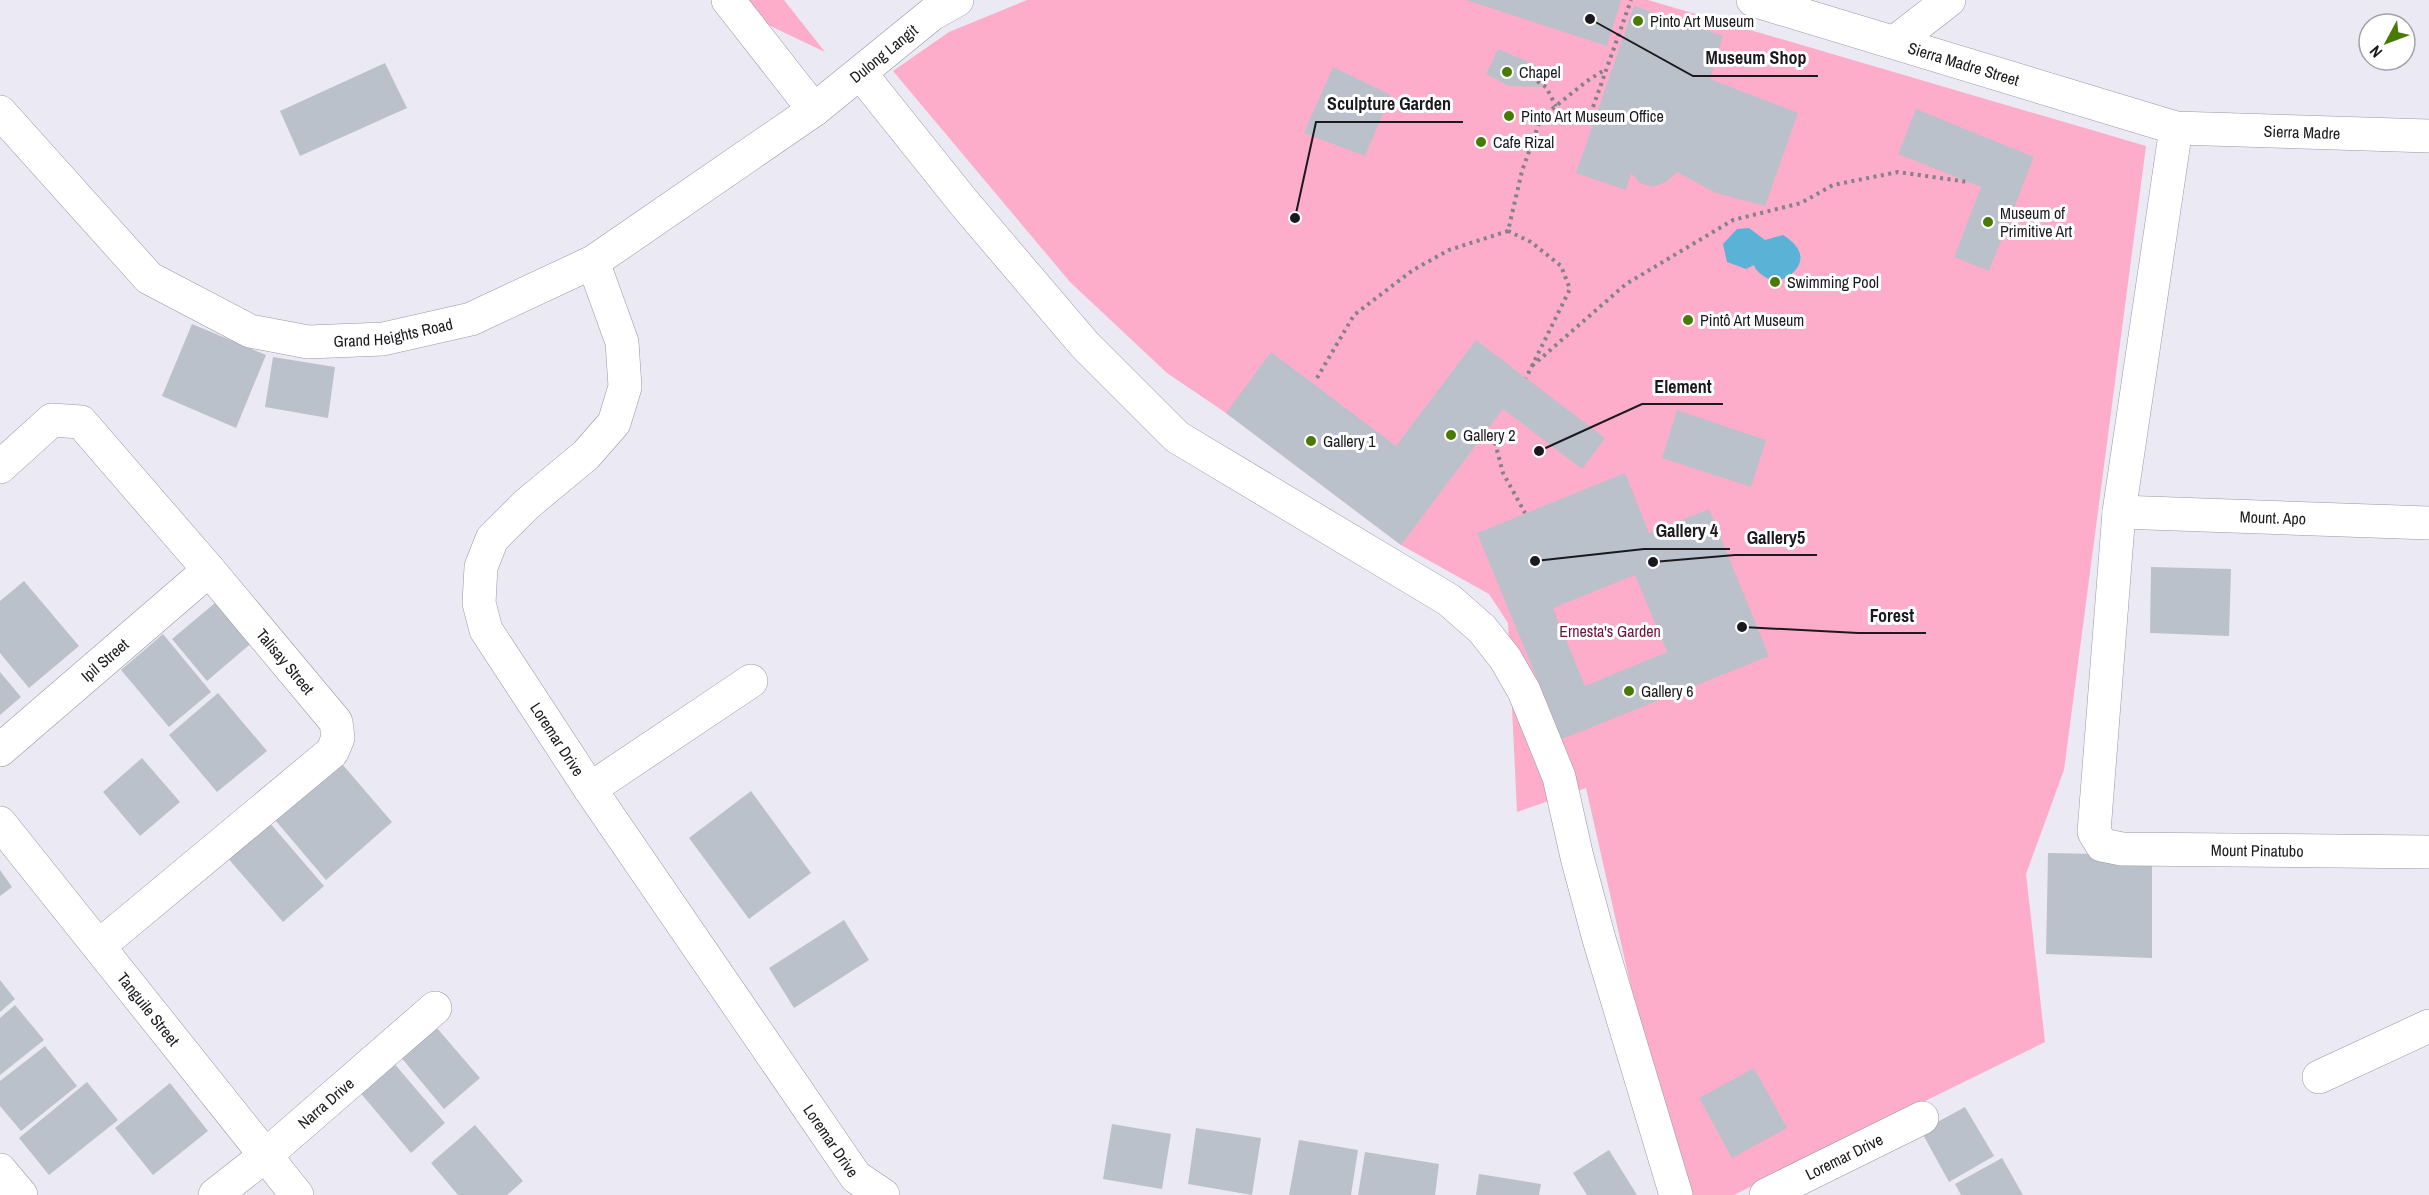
<svg xmlns="http://www.w3.org/2000/svg" width="2429" height="1195" viewBox="0 0 2429 1195" font-family="'Archivo Narrow',sans-serif">
  <rect width="100%" height="100%" fill="#ebe9f4"/>
  <!-- green -->
  <path fill="#fdadc9" d="M 728,0 L 784,0 L 825,52 L 735,9 Z
    M 1027,0 L 1648,0 L 2146,146 L 2064,770 L 2026,874 L 2045,1042 L 1734,1195 L 1678,1195 L 1586,788 L 1517,812 L 1508,623 L 1489,594 L 1401,545 L 1226,413 L 1167,373 L 1070,282 L 893,71 L 949,32 Z"/>
  <!-- water -->
  <path fill="#5bb2d7" d="M 1749,228 L 1765,240 L 1783,235 C 1811,252 1803,273 1775,282 C 1767,278 1757,274 1754,265 L 1746,269 L 1727,262 L 1723,244 L 1737,229 Z"/>
  <!-- building -->
  <path fill="#bbc1ca" fill-rule="evenodd" d="M 1466,0 L 1621,0 L 1607,46 Z
    M 1634,6 L 1723,36 L 1710,79 L 1798,113 L 1765,206 L 1716,193 L 1677,172 L 1666,182 L 1652,187 L 1640,183 L 1631,173 L 1626,190 L 1576,173 Z
    M 1498,49 L 1536,65 L 1531,77 L 1546,87 L 1509,86 L 1486,74 Z
    M 385,63 L 407,108 L 300,156 L 280,111 Z
    M 1333,67 L 1391,95 L 1365,156 L 1304,133 Z
    M 1916,109 L 2034,157 L 1989,271 L 1954,257 L 1981,187 L 1898,154 Z
    M 192,324 L 266,355 L 236,428 L 162,396 Z
    M 1476,340 L 1605,438 L 1582,469 L 1503,409 L 1401,545 L 1226,413 L 1271,352 L 1396,446 Z
    M 273,357 L 335,367 L 328,418 L 265,407 Z
    M 1677,410 L 1766,440 L 1751,487 L 1662,458 Z
    M 1625,473 L 1649,533 L 1709,509 L 1769,656 L 1562,739 L 1477,533 ZM 1635,575 L 1667,652 L 1585,686 L 1553,608 Z
    M 2151,567 L 2231,569 L 2229,636 L 2150,633 Z
    M 24,581 L 79,646 L 29,688 L 0,653 L 0,601 Z
    M 221,598 L 255,640 L 207,681 L 172,639 Z
    M 163,634 L 211,692 L 169,727 L 121,670 Z
    M 0,672 L 21,697 L 0,715 Z
    M 218,693 L 267,751 L 217,792 L 169,735 Z
    M 336,757 L 392,822 L 326,880 L 270,814 Z
    M 142,758 L 180,802 L 140,836 L 103,792 Z
    M 751,791 L 811,873 L 749,919 L 689,838 Z
    M 269,822 L 324,886 L 283,922 L 227,857 Z
    M 2048,853 L 2152,855 L 2152,958 L 2046,954 Z
    M 0,870 L 12,887 L 0,896 Z
    M 844,920 L 869,960 L 794,1008 L 769,968 Z
    M 0,980 L 15,999 L 0,1012 Z
    M 15,1005 L 44,1040 L 0,1075 L 0,1018 Z
    M 430,1020 L 480,1078 L 444,1109 L 395,1050 Z
    M 45,1046 L 77,1086 L 21,1131 L 0,1106 L 0,1081 Z
    M 392,1061 L 445,1123 L 411,1153 L 358,1090 Z
    M 1754,1068 L 1787,1128 L 1732,1158 L 1699,1098 Z
    M 87,1082 L 118,1120 L 49,1175 L 19,1138 Z
    M 170,1083 L 208,1131 L 153,1175 L 115,1128 Z
    M 1965,1107 L 1994,1156 L 1949,1182 L 1921,1131 Z
    M 1112,1124 L 1171,1134 L 1162,1189 L 1103,1179 Z
    M 475,1125 L 523,1181 L 507,1195 L 458,1195 L 431,1163 Z
    M 1196,1128 L 1261,1138 L 1252,1195 L 1188,1184 Z
    M 1299,1140 L 1358,1150 L 1351,1195 L 1289,1195 Z
    M 1609,1150 L 1637,1195 L 1587,1195 L 1573,1173 Z
    M 1365,1152 L 1439,1164 L 1435,1195 L 1358,1195 Z
    M 2002,1158 L 2023,1195 L 1961,1195 L 1955,1184 Z
    M 1479,1174 L 1541,1184 L 1539,1195 L 1476,1195 Z"/>
  <g fill="none" stroke-linecap="round" stroke-linejoin="round">
    <defs>
      <g id="minor">
        <path d="M 728,0 L 814,110"/>
        <path id="s1" d="M 1753,0 L 2176,128 L 2429,136"/>
        <path d="M 1895,42 L 1949,0"/>
        <path d="M 861,74 L 965,204 L 1085,345 L 1177,437 L 1449,600 L 1482,629 L 1505,658 L 1524,691 L 1559,777 L 1577,857 L 1599,939 L 1676,1195"/>
        <path id="s2" d="M 0,112 L 149,278 L 250,331 L 308,342 L 383,339 L 471,319 L 593,262 L 814,110 L 932,14 L 957,0"/>
        <path id="s3" d="M 2176,128 L 2119,512 L 2094,832 L 2102,845 L 2122,849 L 2429,852"/>
        <path id="s4" d="M 593,262 L 622,342 L 625,387 L 614,423 L 586,455 L 527,504 L 492,539 L 481,567 L 479,603 L 486,630 L 590,789 L 856,1177 L 883,1195"/>
        <path id="s5" d="M 0,467 L 52,420 L 81,422 L 209,570 L 336,722 L 338,738 L 332,752 L 99,946"/>
        <path id="s6" d="M 2119,512 L 2429,523"/>
        <path id="s7" d="M 0,750 L 209,570"/>
        <path d="M 590,789 L 751,681"/>
        <path id="s8" d="M 0,823 L 297,1195"/>
        <path d="M 2319,1077 L 2429,1026"/>
        <path d="M 0,1170 L 21,1195"/>
        <path id="s9" d="M 215,1195 L 266,1155 L 435,1008"/>
        <path id="s10" d="M 1766,1195 L 1922,1118"/>
      </g>
    </defs>
    <!-- minor casing -->
    <use href="#minor" stroke="#9998a2" stroke-width="34"/>
    <!-- path -->
    <path stroke="#838289" stroke-width="4" stroke-dasharray="3 4.5" stroke-linecap="butt" d="M 1531,77 L 1546,87 L 1556,106
      M 1593,107 L 1631,0
      M 1508,231 L 1531,242 L 1561,266 L 1570,289 L 1526,378
      M 1532,366 L 1626,284 L 1733,220 L 1801,203 L 1833,185 L 1898,172 L 1968,182
      M 1317,378 L 1354,315 L 1413,270 L 1449,250 L 1508,231 L 1522,171 L 1541,118 L 1587,81 L 1606,69
      M 1487,430 L 1494,439 L 1503,473 L 1525,513"/>
    <!-- minor -->
    <use href="#minor" stroke="#fff" stroke-width="33"/>
  </g>
  <!-- markers -->
  <g fill="#497a04" stroke="#fff" stroke-width="2">
    <circle cx="1638" cy="21" r="6"/>
    <circle cx="1507" cy="72" r="6"/>
    <circle cx="1509" cy="116" r="6"/>
    <circle cx="1481" cy="142" r="6"/>
    <circle cx="1988" cy="222" r="6"/>
    <circle cx="1775" cy="282" r="6"/>
    <circle cx="1688" cy="320" r="6"/>
    <circle cx="1451" cy="435" r="6"/>
    <circle cx="1311" cy="441" r="6"/>
    <circle cx="1629" cy="691" r="6"/>
  </g>
  <g text-anchor="middle" dominant-baseline="central" stroke-width="6" stroke-linejoin="round" paint-order="stroke">
    <!-- poi labels -->
    <g font-size="16" fill="#1a1a1e" stroke="#fff" text-anchor="start">
      <text x="1650" y="21">Pinto Art Museum</text>
      <text x="1519" y="72">Chapel</text>
      <text x="1521" y="116">Pinto Art Museum Office</text>
      <text x="1493" y="142">Cafe Rizal</text>
      <text x="2000" y="213">Museum of<tspan x="2000" dy="18">Primitive Art</tspan></text>
      <text x="1787" y="282">Swimming Pool</text>
      <text x="1700" y="320">Pintô Art Museum</text>
      <text x="1463" y="435">Gallery 2</text>
      <text x="1323" y="441">Gallery 1</text>
      <text x="1641" y="691">Gallery 6</text>
    </g>
    <!-- street labels -->
    <g font-size="16" fill="#1a1a1e" stroke="#fff">
      <text stroke="none"><textPath href="#s2" startOffset="1054">Dulong Langit</textPath></text>
      <text stroke="none"><textPath href="#s1" startOffset="220">Sierra Madre Street</textPath></text>
      <text stroke="none"><textPath href="#s1" startOffset="568">Sierra Madre</textPath></text>
      <text stroke="none"><textPath href="#s2" startOffset="482">Grand Heights Road</textPath></text>
      <text stroke="none"><textPath href="#s6" startOffset="154">Mount. Apo</textPath></text>
      <text stroke="none"><textPath href="#s7" startOffset="138">Ipil Street</textPath></text>
      <text stroke="none"><textPath href="#s5" startOffset="414">Talisay Street</textPath></text>
      <text stroke="none"><textPath href="#s4" startOffset="561">Loremar Drive</textPath></text>
      <text stroke="none"><textPath href="#s3" startOffset="880">Mount Pinatubo</textPath></text>
      <text stroke="none"><textPath href="#s8" startOffset="238">Tanguile Street</textPath></text>
      <text stroke="none"><textPath href="#s9" startOffset="144">Narra Drive</textPath></text>
      <text stroke="none"><textPath href="#s4" startOffset="1047">Loremar Drive</textPath></text>
      <text stroke="none"><textPath href="#s10" startOffset="87">Loremar Drive</textPath></text>
    </g>
    <!-- park labels -->
    <g font-size="16" fill="#6e123f" stroke="#fff">
      <text x="1610" y="631">Ernesta's Garden</text>
    </g>
  </g>
  <!-- callouts -->
  <path fill="none" stroke="#1a1a1e" stroke-width="2" d="M1590 19L1693 76H1818M1295 218L1316 122H1463M1539 451L1642 404H1723M1535 561L1644 549H1730M1653 562L1735 555H1817M1742 627L1858 633H1926"/>
  <g fill="#1a1a1e" stroke="#fff" stroke-width="2">
    <circle cx="1590" cy="19" r="6"/>
    <circle cx="1295" cy="218" r="6"/>
    <circle cx="1539" cy="451" r="6"/>
    <circle cx="1535" cy="561" r="6"/>
    <circle cx="1653" cy="562" r="6"/>
    <circle cx="1742" cy="627" r="6"/>
  </g>
  <g font-size="18" text-anchor="middle" font-weight="bold" fill="#1a1a1e" stroke="#fff" stroke-width="6" stroke-linejoin="round" paint-order="stroke">
    <text x="1756" y="64">Museum Shop</text>
    <text x="1389" y="110">Sculpture Garden</text>
    <text x="1683" y="393">Element</text>
    <text x="1687" y="537">Gallery 4</text>
    <text x="1776" y="544">Gallery5</text>
    <text x="1892" y="622">Forest</text>
  </g>
  <!-- north arrow -->
  <g transform="translate(2387 42) rotate(229)"><circle r="28" fill="#ffffff" stroke="#a3a3a5" stroke-width="1.5"/>
  <path d="M0-4.5L10 22L0 15L-10 22Z" fill="#497a04"/>
  <text y="-9" font-size="16" font-weight="bold" text-anchor="middle" fill="#1a1a1e">N</text>
  </g>
</svg>
